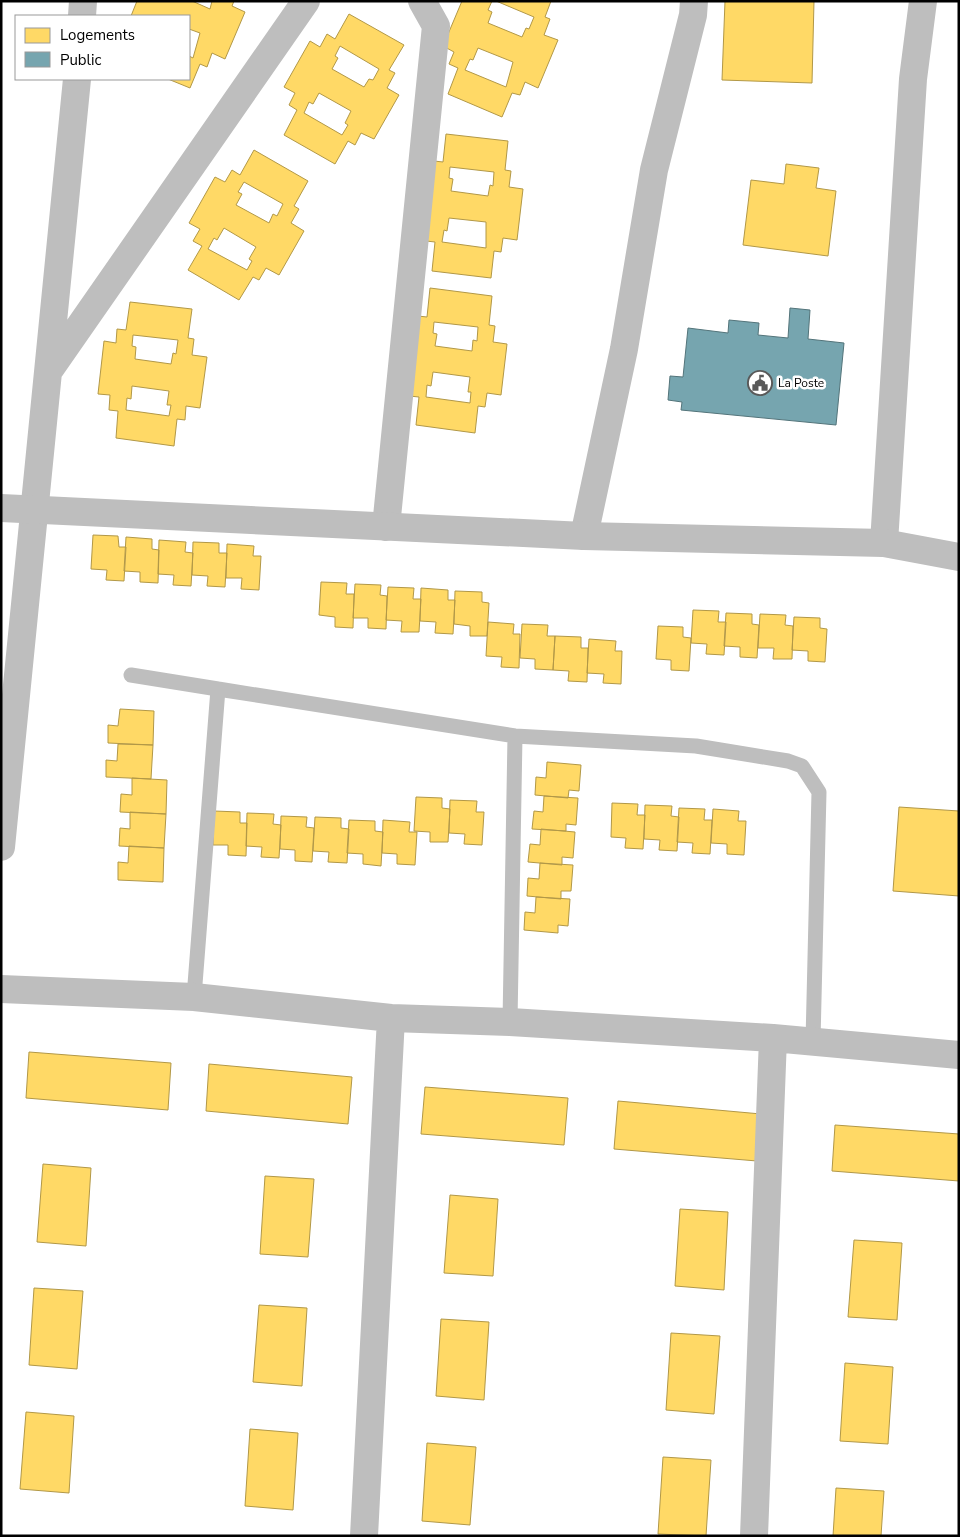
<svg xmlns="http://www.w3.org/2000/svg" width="960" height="1537" viewBox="0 0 960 1537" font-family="'Nunito Sans',sans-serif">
  <rect width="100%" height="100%" fill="#fff"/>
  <!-- homes -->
  <path fill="#ffd966" stroke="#b29847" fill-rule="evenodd" d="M 137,1 L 192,1 L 210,9 L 212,1 L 234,1 L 232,6 L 245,12 L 225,59 L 212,53 L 207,67 L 200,64 L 190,88 L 168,79 L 189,79 L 189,56 L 193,58 L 200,33 L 189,29 L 189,16 L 131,16 Z
    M 462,1 L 492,1 L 488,10 L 492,12 L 488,23 L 522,37 L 526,28 L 529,29 L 534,17 L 496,1 L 551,1 L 545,17 L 550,19 L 544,35 L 558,40 L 538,88 L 525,82 L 520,95 L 512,93 L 502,117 L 448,94 L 458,68 L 449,64 L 454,52 L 443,46 ZM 478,48 L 513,62 L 506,87 L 465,70 L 470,59 L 473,60 Z
    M 725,1 L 814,1 L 812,83 L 722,80 Z
    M 349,14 L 404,45 L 389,70 L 395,73 L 387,88 L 399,95 L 374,139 L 361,133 L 355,145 L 348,141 L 335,164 L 284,135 L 297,110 L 289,105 L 295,93 L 284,87 L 310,41 L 320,47 L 327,34 L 335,39 ZM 340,46 L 379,69 L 373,80 L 369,79 L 364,87 L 332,69 L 338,58 L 335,56 ZM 319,93 L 351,111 L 345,123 L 348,125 L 342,135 L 304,113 L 309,102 L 313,104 Z
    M 446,134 L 508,141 L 505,170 L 511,171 L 509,187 L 523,189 L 517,240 L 503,238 L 501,252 L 494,251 L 491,278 L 432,271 L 435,242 L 426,241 L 434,161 L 443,162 ZM 450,167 L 494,172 L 493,186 L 490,185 L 488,196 L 451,191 L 453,179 L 449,178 ZM 449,218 L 486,222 L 486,248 L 442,242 L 444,230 L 447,231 Z
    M 254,150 L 308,181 L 294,206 L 299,209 L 291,223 L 304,231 L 279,275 L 266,268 L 259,280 L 253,277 L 239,300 L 188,270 L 202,246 L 193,241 L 200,229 L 189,223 L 215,177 L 225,182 L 232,170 L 240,175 ZM 244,182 L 283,204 L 277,216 L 273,214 L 269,223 L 236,205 L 242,194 L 238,192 ZM 224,228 L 256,247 L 249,259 L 252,261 L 247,270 L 208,249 L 214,238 L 217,240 Z
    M 786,164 L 819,168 L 816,188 L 836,191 L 828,256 L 743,245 L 751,180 L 784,184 Z
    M 430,288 L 492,296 L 489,325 L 495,326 L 493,342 L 507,344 L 501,395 L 487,393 L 485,407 L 478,406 L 475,433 L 416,425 L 419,397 L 409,396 L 418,316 L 427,317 ZM 434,322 L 478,327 L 477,341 L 473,340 L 472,351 L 435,346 L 437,334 L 433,333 ZM 433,372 L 470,377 L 468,392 L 471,392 L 470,403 L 426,397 L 427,385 L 431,386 Z
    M 130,302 L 192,309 L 188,338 L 194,339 L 192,355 L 207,357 L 200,408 L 186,406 L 185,420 L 177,419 L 174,446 L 116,438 L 118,411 L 109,410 L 110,395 L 98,394 L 104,341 L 116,343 L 117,329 L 126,330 ZM 133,335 L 178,340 L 176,354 L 173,353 L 171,364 L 135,359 L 136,347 L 132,346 ZM 132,386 L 169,391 L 167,405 L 171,405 L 169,416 L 126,410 L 127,398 L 131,399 Z
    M 93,535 L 118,536 L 119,547 L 126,547 L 124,581 L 106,580 L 107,570 L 91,569 Z
    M 126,537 L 152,539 L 152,549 L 159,550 L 158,583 L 140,582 L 140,572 L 124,571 Z
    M 159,540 L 186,542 L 185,552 L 193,553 L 191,586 L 173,585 L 174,575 L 158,574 Z
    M 193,542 L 219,543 L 219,553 L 227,553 L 225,587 L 207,586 L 208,576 L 192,575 Z
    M 227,544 L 254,546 L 253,556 L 261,556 L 259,590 L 241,589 L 242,578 L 226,578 Z
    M 321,582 L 347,583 L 346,594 L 354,594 L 353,628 L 335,627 L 335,617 L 319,615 Z
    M 355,584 L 381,585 L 380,595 L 387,596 L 386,629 L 368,628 L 368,618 L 353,618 Z
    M 388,587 L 414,588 L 413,599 L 421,599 L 419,632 L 401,632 L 402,621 L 386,620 Z
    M 421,588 L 448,590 L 448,600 L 455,600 L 453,634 L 435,633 L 436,622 L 420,621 Z
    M 455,591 L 482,592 L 482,602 L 489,603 L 487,636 L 470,636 L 470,626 L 454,624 Z
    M 693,610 L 719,611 L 718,622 L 726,622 L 724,655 L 706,654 L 707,644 L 691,643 Z
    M 726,613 L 752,614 L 752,624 L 759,625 L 757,658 L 740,657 L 740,647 L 724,646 Z
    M 760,614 L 786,615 L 785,625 L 793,626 L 792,659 L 773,659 L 774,648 L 758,648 Z
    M 794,617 L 820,618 L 820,628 L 827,629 L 825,662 L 808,661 L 808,651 L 792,650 Z
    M 488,622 L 514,624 L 513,634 L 520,634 L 519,668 L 501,667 L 502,657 L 486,656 Z
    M 522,624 L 548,625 L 547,636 L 555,636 L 553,670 L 535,669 L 535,659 L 520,658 Z
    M 658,626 L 683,627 L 683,637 L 691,638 L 689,671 L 671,670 L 671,660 L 656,659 Z
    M 555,636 L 581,637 L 581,648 L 588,648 L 587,682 L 568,681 L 569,671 L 553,670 Z
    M 589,639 L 616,641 L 615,651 L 622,651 L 621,684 L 603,683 L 604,674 L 587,673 Z
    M 120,709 L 154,711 L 153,745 L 108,743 L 108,725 L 118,726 Z
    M 118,744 L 153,745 L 151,779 L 106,777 L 106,760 L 117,761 Z
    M 547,762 L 581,765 L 579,791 L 569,790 L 568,798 L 535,795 L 536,777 L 546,778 Z
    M 132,778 L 167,780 L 166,814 L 120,812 L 121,794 L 132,795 Z
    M 544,796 L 578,798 L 576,825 L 566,824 L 566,831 L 532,829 L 534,811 L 543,812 Z
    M 416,797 L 442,798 L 442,808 L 450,809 L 448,842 L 430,842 L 430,832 L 414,831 Z
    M 450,800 L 477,801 L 476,812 L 484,812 L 482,845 L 464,844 L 465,834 L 449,833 Z
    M 612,803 L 638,804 L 637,815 L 645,815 L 643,849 L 625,848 L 626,838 L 611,837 Z
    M 645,805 L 672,806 L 671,816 L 679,817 L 677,851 L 659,850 L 660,840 L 644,839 Z
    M 899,807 L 959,811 L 959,896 L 893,891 Z
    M 679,808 L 705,809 L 704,820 L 712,820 L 710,854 L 692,853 L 693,843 L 677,842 Z
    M 713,809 L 739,811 L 738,821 L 746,821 L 744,855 L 727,854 L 727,844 L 711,843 Z
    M 214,811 L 240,812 L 240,823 L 247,823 L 246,856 L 228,855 L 228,845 L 213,845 Z
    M 130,812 L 166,814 L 164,848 L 119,846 L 120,828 L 130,829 Z
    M 247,813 L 274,814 L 273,824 L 281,825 L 279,858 L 261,857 L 262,847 L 246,846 Z
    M 281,816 L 307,817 L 306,827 L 314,828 L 312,862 L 295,861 L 295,850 L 280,849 Z
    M 315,817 L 341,818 L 341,828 L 349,829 L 347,863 L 328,862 L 329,852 L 313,851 Z
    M 349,820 L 375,821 L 375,831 L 383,832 L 381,866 L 363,864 L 363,854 L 347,853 Z
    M 383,820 L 410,822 L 409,832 L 417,832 L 415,865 L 397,864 L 397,854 L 382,853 Z
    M 541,829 L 575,832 L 573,858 L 562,857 L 562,865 L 528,862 L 530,844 L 540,845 Z
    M 129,846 L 164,848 L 163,882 L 118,880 L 118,862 L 128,863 Z
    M 540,863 L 573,865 L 571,891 L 561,891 L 561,899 L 527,896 L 528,878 L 539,879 Z
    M 536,897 L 570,899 L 568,926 L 558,925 L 558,933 L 524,930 L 525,912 L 535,913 Z
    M 29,1052 L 171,1063 L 168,1110 L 26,1098 Z
    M 209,1064 L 352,1077 L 348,1124 L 206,1111 Z
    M 425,1087 L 568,1098 L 564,1145 L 421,1134 Z
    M 618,1101 L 761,1114 L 757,1161 L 614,1149 Z
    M 835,1125 L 959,1134 L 959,1181 L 832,1171 Z
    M 43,1164 L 91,1168 L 86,1246 L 37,1242 Z
    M 265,1176 L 314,1179 L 308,1257 L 260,1254 Z
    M 450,1195 L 498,1199 L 493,1276 L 444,1273 Z
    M 680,1209 L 728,1212 L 724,1290 L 675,1286 Z
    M 854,1240 L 902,1243 L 897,1320 L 848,1317 Z
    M 34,1288 L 83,1291 L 77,1369 L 29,1365 Z
    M 259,1305 L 307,1308 L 302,1386 L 253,1382 Z
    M 441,1319 L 489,1322 L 484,1400 L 436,1396 Z
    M 671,1333 L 720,1336 L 714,1414 L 666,1410 Z
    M 845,1363 L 893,1367 L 888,1444 L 840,1441 Z
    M 26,1412 L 74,1416 L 69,1493 L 20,1489 Z
    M 250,1429 L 298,1433 L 293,1510 L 245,1506 Z
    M 427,1443 L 476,1447 L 470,1525 L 422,1521 Z
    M 663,1457 L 711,1460 L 706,1536 L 658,1534 Z
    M 836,1488 L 884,1491 L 881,1536 L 833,1536 Z"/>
  <!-- public -->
  <path fill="#76a5af" stroke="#53747a" d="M 790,308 L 810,310 L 808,339 L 844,343 L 836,425 L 681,410 L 682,402 L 668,400 L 670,376 L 683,377 L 688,328 L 728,333 L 729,320 L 759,323 L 758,335 L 788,338 Z"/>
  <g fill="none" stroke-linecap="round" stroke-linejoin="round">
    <!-- service -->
    <path stroke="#bebebe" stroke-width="15" d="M 131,675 L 218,689 L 194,997
      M 218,689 L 515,736 L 696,746 L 788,761 L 802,766 L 819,792 L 813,1041
      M 510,1022 L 515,736"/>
    <!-- minor -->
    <path stroke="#bebebe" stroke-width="28" d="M 82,16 L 83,1
      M 50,369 L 306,1
      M 386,527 L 436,26 L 422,1
      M 584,536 L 624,349 L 654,170 L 693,15 L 694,1
      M 884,543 L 913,79 L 923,1
      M 1,847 L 77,79
      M 1,989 L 194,997 L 391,1018 L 510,1022 L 773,1038 L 959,1055
      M 364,1536 L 391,1018
      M 754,1536 L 773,1038"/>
    <!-- tertiary -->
    <path stroke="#bebebe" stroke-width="28" d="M 1,508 L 584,536 L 884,543 L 959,557"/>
  </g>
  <!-- icons -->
  <defs>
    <symbol id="civic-ring" viewBox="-11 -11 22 22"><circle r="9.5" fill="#fff" stroke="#595959" stroke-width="1.5"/><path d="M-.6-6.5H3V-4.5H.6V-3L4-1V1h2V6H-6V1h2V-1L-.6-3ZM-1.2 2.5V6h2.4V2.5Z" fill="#595959"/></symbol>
  </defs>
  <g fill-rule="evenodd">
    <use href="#civic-ring" x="746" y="369" width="28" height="28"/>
  </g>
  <g text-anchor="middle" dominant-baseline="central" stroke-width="5" stroke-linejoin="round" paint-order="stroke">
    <!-- poi labels -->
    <g font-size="12" fill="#000" stroke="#fff" text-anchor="start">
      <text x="778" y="383">La Poste</text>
    </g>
  </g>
  <!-- border -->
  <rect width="960" height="1537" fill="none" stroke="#000000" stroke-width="5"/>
  <!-- legend -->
  <rect x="15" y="15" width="175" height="65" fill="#ffffff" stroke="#999999"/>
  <rect x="25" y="28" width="25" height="15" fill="#ffd966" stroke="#999999"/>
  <text x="60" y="40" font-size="15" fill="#000000">Logements</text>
  <rect x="25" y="52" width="25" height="15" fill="#76a5af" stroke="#999999"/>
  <text x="60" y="65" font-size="15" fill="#000000">Public</text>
</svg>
